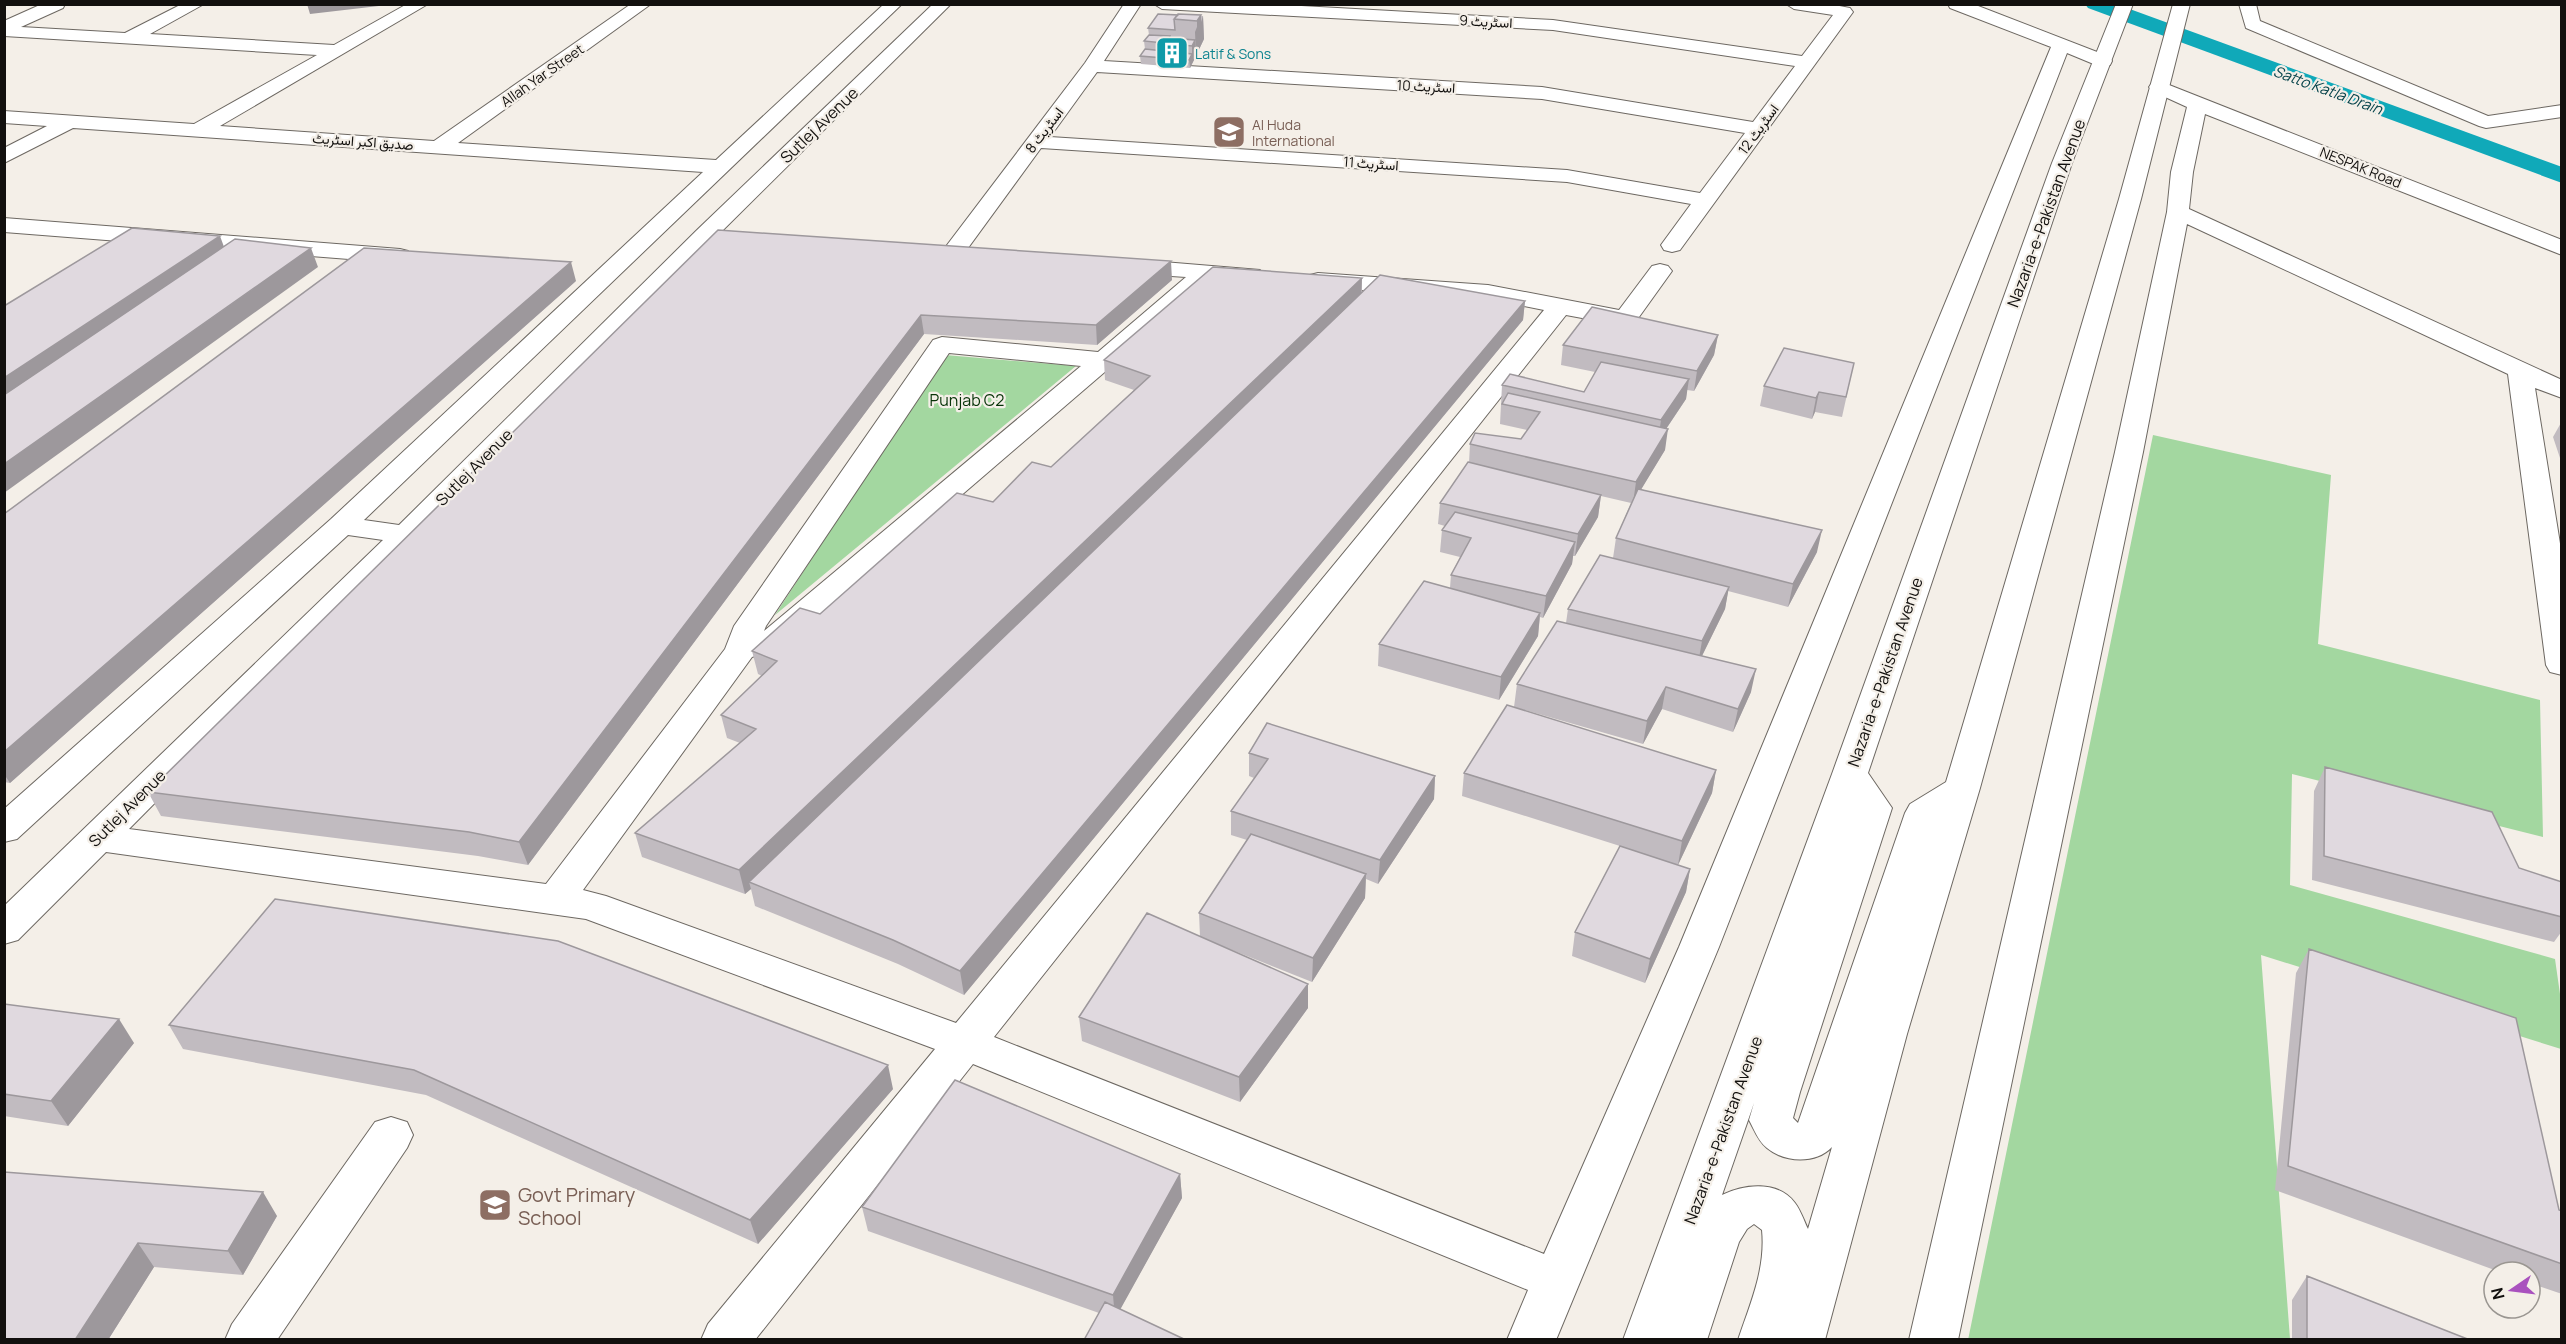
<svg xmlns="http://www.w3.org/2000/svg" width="2566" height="1344" viewBox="0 0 2566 1344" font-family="Manrope,Vazirmatn,sans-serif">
  <rect width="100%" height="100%" fill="#f4efe8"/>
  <!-- green -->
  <path fill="#a3d7a0" d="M 945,355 L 1076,366 L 775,615 Z
    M 2153,435 L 2331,475 L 2318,644 L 2540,700 L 2543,837 L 2292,774 L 2290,885 L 2555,959 L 2561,1001 L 2561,1049 L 2261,955 L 2290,1339 L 1968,1340 Z"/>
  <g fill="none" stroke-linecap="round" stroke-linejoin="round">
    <!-- canal -->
    <path fill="#10a9b9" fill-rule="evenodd" d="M 2085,4 L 2116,4 L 2562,167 L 2562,183 L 2088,8 Z"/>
    <defs>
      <path id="minor" d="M 42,4 L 65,4 L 63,8 L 21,27 L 125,33 L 182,4 L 204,4 L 150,34 L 334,45 L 407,4 L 428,4 L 220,126 L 434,141 L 631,4 L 651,4 L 458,143 L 716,160 L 884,4 L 902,4 L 364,520 L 399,525 L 697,230 L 933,4 L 951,4 L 713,240 L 129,829 L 546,884 L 725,649 L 734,626 L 933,340 L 942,337 L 1098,352 L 1186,277 L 1127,273 L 1119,271 L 1115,266 L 1119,261 L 1127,259 L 1260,270 L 1264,275 L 1260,280 L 1252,282 L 1213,279 L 787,645 L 752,657 L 583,890 L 606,896 L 956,1023 L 1544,310 L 1488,299 L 1318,287 L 1310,285 L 1306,280 L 1310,275 L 1318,273 L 1488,285 L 1619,310 L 1652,266 L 1660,264 L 1668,266 L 1672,271 L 1634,324 L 1625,326 L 1566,315 L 994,1037 L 1544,1254 L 1679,947 L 2051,47 L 1950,8 L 1948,4 L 1973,4 L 2110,57 L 2112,61 L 2110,65 L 2096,65 L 2067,53 L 1719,947 L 1556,1340 L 1507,1340 L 1528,1290 L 973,1064 L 755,1340 L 701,1340 L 708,1324 L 935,1049 L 586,919 L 106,852 L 18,940 L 4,944 L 4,906 L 383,540 L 348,535 L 17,839 L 4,842 L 4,809 L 331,519 L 703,172 L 73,128 L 4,163 L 4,148 L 47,126 L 4,123 L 4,111 L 194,124 L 317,55 L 4,36 L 4,21 ZM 949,353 L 1081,366 L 764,631 L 766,626 Z
        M 1124,4 L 1141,4 L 1104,61 L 1542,87 L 1753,122 L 1795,66 L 1553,30 L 1162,9 L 1154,4 L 1267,4 L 1553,20 L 1802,56 L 1833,15 L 1794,9 L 1786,4 L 1829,4 L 1850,8 L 1853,12 L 1680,250 L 1672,252 L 1664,250 L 1661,245 L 1691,204 L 1567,182 L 1041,148 L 960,259 L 952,261 L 944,259 L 940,254 L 944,249 L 1085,63 ZM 1097,72 L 1542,99 L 1745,133 L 1700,193 L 1567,170 L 1050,137 Z
        M 2239,4 L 2256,4 L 2260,21 L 2488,116 L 2562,105 L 2562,117 L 2486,128 L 2479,126 L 2246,28 Z
        M 2159,81 L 2562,240 L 2562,255 L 2205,114 L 2193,172 L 2189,209 L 2562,380 L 2562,398 L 2535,388 L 2562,556 L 2562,675 L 2550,672 L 2546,665 L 2508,374 L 2187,224 L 2143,452 L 1958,1340 L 1909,1340 L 2115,452 L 2167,212 L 2171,172 L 2187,107 L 2152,91 L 2149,87 L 2152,83 Z
        M 4,218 L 400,249 L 408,251 L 412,256 L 408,261 L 400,263 L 4,232 Z
        M 391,1117 L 407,1122 L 413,1135 L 407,1148 L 277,1340 L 225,1340 L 232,1324 L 375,1122 Z"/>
      <path id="major" d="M 2116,4 L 2133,4 L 2072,163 L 1868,773 L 1892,808 L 1800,1092 L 1793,1118 L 1798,1123 L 1905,813 L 1910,804 L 1946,782 L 2119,199 L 2173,4 L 2190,4 L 2141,199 L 1980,788 L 1907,1034 L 1825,1340 L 1738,1340 C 1750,1304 1766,1269 1762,1230 L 1754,1224 L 1747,1229 L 1739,1242 L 1707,1340 L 1623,1340 L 1832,774 L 2052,163 ZM 1754,1103 L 1749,1120 C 1754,1129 1758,1141 1767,1148 C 1785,1163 1816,1164 1832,1147 L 1808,1229 C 1804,1221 1801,1211 1795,1203 C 1778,1180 1744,1184 1722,1195 Z"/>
    </defs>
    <!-- minor casing -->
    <use href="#minor" stroke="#6d6862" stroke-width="2"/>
    <!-- major casing -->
    <use href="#major" stroke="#6d6862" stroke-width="2"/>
    <!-- minor -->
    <use href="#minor" fill="#fff" fill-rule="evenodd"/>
    <!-- major -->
    <use href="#major" fill="#fff" fill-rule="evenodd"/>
  </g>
  <!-- wall -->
  <path fill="#c1bbc0" d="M 1158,14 L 1203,16 L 1204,39 L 1190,68 L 1141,64 L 1140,56 L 1145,49 L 1144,41 L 1149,35 L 1148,28 Z
    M 718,230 L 1172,280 L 1097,345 L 924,334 L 528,865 L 478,856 L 161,816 L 148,792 Z
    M 1362,278 L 1362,293 L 1525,301 L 1523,320 L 964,995 L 898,964 L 755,906 L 751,889 L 745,894 L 642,857 L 635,833 L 740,743 L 727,738 L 721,715 L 762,676 L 758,674 L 752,651 L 820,614 L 993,502 L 1051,467 L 1134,390 L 1105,380 L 1104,360 Z
    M 576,281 L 10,783 L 4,782 L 4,514 Z
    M 1718,335 L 1714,355 L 1694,391 L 1687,390 L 1686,399 L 1666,429 L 1665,450 L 1641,489 L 1817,552 L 1788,607 L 1728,591 L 1725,609 L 1702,656 L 1751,692 L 1733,732 L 1662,709 L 1643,744 L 1514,707 L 1517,684 L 1566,623 L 1568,609 L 1613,558 L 1616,538 L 1631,503 L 1601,496 L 1598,517 L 1575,556 L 1573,556 L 1572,564 L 1543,618 L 1540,617 L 1538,636 L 1499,700 L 1378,666 L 1379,644 L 1450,588 L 1451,575 L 1460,557 L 1440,552 L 1442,530 L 1445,526 L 1438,524 L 1440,503 L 1469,463 L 1470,444 L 1521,439 L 1527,430 L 1500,424 L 1502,385 L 1584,392 L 1595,372 L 1561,365 L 1563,345 Z
    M 1854,363 L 1842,417 L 1815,412 L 1812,419 L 1760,406 L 1764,386 Z
    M 2562,421 L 2562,464 L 2553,437 Z
    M 1249,753 L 1435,776 L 1434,799 L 1378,884 L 1366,879 L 1365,898 L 1312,982 L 1212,942 L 1308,1008 L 1240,1102 L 1082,1041 L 1079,1017 L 1200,937 L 1199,913 L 1247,840 L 1231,835 L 1231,811 L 1254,778 L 1249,776 Z
    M 2325,767 L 2519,868 L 2562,882 L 2562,931 L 2554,942 L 2312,880 L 2314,791 Z
    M 1716,770 L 1712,793 L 1678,865 L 1690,869 L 1686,892 L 1645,983 L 1572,956 L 1575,932 L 1620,846 L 1462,796 L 1464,773 Z
    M 2309,949 L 2559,1210 L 2562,1211 L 2562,1294 L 2530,1283 L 2530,1272 L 2500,1272 L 2275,1190 L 2296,973 Z
    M 4,1004 L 134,1043 L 68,1126 L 4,1116 Z
    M 169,1025 L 893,1089 L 758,1244 L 426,1095 L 183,1049 Z
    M 4,1172 L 277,1216 L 243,1275 L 154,1267 L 108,1340 L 4,1340 Z
    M 1180,1174 L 1182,1198 L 1120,1309 L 1099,1313 L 868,1231 L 862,1207 Z
    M 2307,1276 L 2470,1340 L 2292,1340 L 2292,1300 Z"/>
  <!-- shaded-wall -->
  <path fill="#9d989c" d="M 307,4 L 396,4 L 310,14 Z
    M 1201,15 L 1201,22 L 1203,16 L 1204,39 L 1196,56 L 1195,32 L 1197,27 L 1197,21 Z
    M 1195,40 L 1196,56 L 1190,68 L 1189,60 L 1192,54 L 1192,46 Z
    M 220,236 L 227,255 L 4,405 L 4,378 Z
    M 311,248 L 318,267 L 4,493 L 4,464 Z
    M 1171,261 L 1172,280 L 1097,345 L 1096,325 Z
    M 571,262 L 576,281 L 10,783 L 4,774 L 4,752 Z
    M 1362,278 L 1361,297 L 749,882 L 751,889 L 745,894 L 739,870 Z
    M 1525,301 L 1523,320 L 964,995 L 960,971 Z
    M 921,315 L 924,334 L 528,865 L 519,842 Z
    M 1718,335 L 1714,355 L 1694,391 L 1697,371 Z
    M 1689,379 L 1686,399 L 1658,441 L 1661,420 Z
    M 1819,392 L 1815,412 L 1812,419 L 1816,398 Z
    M 1668,429 L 1665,450 L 1633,503 L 1636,482 Z
    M 1601,495 L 1598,517 L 1575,556 L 1578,534 Z
    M 1822,530 L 1817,552 L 1788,607 L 1793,584 Z
    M 1575,542 L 1572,564 L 1543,618 L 1546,596 Z
    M 1729,587 L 1725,609 L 1698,664 L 1702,641 Z
    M 1540,613 L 1538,636 L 1499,700 L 1501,677 Z
    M 1756,669 L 1751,692 L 1733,732 L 1738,709 Z
    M 1666,687 L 1662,709 L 1643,744 L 1647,721 Z
    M 1716,770 L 1712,793 L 1678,865 L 1682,841 Z
    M 1435,776 L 1434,799 L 1378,884 L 1380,860 Z
    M 1690,869 L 1686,892 L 1645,983 L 1650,959 Z
    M 1366,874 L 1365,898 L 1312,982 L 1313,958 Z
    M 1308,984 L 1308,1008 L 1240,1102 L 1239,1077 Z
    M 119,1019 L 134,1043 L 68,1126 L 51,1101 Z
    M 888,1065 L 893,1089 L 758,1244 L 750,1220 Z
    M 1180,1174 L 1182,1198 L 1115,1319 L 1113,1295 Z
    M 263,1192 L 277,1216 L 243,1275 L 228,1251 Z
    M 138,1243 L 154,1267 L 108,1340 L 75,1340 Z"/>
  <!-- building -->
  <path fill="#e0d9df" stroke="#9d989c" stroke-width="1.5" d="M 1158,14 L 1178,15 L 1174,19 L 1175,30 L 1148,28 Z
    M 1178,14 L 1201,15 L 1197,21 L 1174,19 Z
    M 1149,35 L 1170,36 L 1169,38 L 1195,40 L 1192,46 L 1144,41 Z
    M 1145,49 L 1192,54 L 1189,60 L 1140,56 Z
    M 132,228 L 220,236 L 4,378 L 4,306 Z
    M 718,230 L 1171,261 L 1096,325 L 921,315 L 519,842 L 469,832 L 148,792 Z
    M 235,239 L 311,248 L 4,464 L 4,395 Z
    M 364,248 L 571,262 L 4,752 L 4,514 Z
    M 1213,267 L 1362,278 L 739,870 L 635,833 L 756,729 L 721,715 L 777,661 L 752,651 L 800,608 L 820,614 L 957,493 L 993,502 L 1032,462 L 1051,467 L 1150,376 L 1104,360 Z
    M 1380,275 L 1525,301 L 960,971 L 893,940 L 749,882 Z
    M 1592,307 L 1718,335 L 1697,371 L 1563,345 Z
    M 1784,348 L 1854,363 L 1846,397 L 1819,392 L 1816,398 L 1764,386 Z
    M 1601,362 L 1689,379 L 1661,420 L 1502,385 L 1510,374 L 1584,392 Z
    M 1508,393 L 1668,429 L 1636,482 L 1470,444 L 1475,433 L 1521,439 L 1540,412 L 1502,404 Z
    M 1468,462 L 1601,495 L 1578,534 L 1440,503 Z
    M 1638,489 L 1822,530 L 1793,584 L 1616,538 Z
    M 1455,512 L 1575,542 L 1546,596 L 1451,575 L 1471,538 L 1442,530 Z
    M 1600,555 L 1729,587 L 1702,641 L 1568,609 Z
    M 1424,581 L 1540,613 L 1501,677 L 1379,644 Z
    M 1557,621 L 1756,669 L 1738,709 L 1666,687 L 1647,721 L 1517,684 Z
    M 1507,705 L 1716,770 L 1682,841 L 1464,773 Z
    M 1267,723 L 1435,776 L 1380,860 L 1231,811 L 1268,759 L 1249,753 Z
    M 2325,767 L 2492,812 L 2519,868 L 2562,882 L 2562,917 L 2324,856 Z
    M 1251,834 L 1366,874 L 1313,958 L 1199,913 Z
    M 1620,846 L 1690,869 L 1650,959 L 1575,932 Z
    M 275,899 L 558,941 L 888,1065 L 750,1220 L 414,1070 L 169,1025 Z
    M 1147,913 L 1308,984 L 1239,1077 L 1079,1017 Z
    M 2309,949 L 2516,1018 L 2559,1210 L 2562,1211 L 2562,1264 L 2288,1166 Z
    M 4,1004 L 119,1019 L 51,1101 L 4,1094 Z
    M 955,1080 L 1180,1174 L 1113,1295 L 862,1207 Z
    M 4,1172 L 263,1192 L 228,1251 L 138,1243 L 75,1340 L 4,1340 Z
    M 2307,1276 L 2470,1340 L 2307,1340 Z
    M 1105,1302 L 1186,1340 L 1084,1340 Z"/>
  <!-- icons -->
  <defs>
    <symbol id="building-square" viewBox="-11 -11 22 22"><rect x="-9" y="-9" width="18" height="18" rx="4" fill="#0f9aa8" stroke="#f4efe8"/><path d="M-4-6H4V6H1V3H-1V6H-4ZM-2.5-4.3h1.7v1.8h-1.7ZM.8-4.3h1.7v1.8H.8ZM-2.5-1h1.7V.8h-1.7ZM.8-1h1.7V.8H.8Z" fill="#fff"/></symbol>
    <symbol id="university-square" viewBox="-11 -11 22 22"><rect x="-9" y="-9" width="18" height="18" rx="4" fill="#8d6e63" stroke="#f4efe8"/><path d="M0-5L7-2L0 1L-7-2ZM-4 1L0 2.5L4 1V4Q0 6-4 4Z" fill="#fff"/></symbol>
    <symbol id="school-square" viewBox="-11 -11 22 22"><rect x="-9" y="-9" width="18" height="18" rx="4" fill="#8d6e63" stroke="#f4efe8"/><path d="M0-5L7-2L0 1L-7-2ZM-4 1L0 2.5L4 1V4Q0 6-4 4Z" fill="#fff"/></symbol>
  </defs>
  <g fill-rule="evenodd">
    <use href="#building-square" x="1153" y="34" width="38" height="38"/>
    <use href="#university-square" x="1210" y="113" width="38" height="38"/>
    <use href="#school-square" x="476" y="1186" width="38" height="38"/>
  </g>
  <g text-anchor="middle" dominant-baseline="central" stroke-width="4.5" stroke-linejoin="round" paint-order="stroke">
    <!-- far-street labels -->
    <g font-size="14" fill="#12100e" stroke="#f4efe8">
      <text transform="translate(1486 21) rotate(3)">اسٹریٹ 9</text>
      <text transform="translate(542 75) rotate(-35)">Allah Yar Street</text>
      <text transform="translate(1426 86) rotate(3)">اسٹریٹ 10</text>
      <text transform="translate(1758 129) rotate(-54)">اسٹریٹ 12</text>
      <text transform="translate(1044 130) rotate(-53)">اسٹریٹ 8</text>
      <text transform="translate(363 141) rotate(4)">صدیق اکبر اسٹریٹ</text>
      <text transform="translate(1371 163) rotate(4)">اسٹریٹ 11</text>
      <text transform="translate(2361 167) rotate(22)">NESPAK Road</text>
    </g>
    <!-- far-culture labels -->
    <g font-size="14" fill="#0d838f" stroke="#f4efe8" text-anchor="start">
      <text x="1195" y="53">Latif &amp; Sons</text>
    </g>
    <!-- far-education labels -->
    <g font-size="14" fill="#785e54" stroke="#f4efe8" text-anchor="start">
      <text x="1252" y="124">Al Huda<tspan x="1252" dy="16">International</tspan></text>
    </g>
    <!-- far-water labels -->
    <g font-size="15" font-style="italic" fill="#09454c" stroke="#f4efe8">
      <text transform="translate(2328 90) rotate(20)">Satto Katla Drain</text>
    </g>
    <!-- street labels -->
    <g font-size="16" fill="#12100e" stroke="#f4efe8">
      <text transform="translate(819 125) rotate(-44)">Sutlej Avenue</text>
      <text transform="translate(2046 213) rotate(-70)">Nazaria-e-Pakistan Avenue</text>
      <text transform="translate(474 467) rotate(-45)">Sutlej Avenue</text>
      <text transform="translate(1885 672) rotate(-71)">Nazaria-e-Pakistan Avenue</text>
      <text transform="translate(127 808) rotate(-45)">Sutlej Avenue</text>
      <text transform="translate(1723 1130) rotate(-70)">Nazaria-e-Pakistan Avenue</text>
    </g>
    <!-- park labels -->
    <g font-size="16" fill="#073408" stroke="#f4efe8">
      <text x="967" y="400">Punjab C2</text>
    </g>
    <!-- near-education labels -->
    <g font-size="20" fill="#785e54" stroke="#f4efe8" text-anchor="start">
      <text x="518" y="1194">Govt Primary<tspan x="518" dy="23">School</tspan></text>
    </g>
  </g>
  <!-- border -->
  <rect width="2566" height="1344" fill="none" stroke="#12100e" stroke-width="12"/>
  <!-- north arrow -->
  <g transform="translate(2512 1290) rotate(256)"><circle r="28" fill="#f4efe8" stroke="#9a9691" stroke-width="1.5"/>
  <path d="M0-4.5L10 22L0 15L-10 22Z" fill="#a951be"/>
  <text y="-9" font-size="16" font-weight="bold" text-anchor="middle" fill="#12100e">N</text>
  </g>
</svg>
